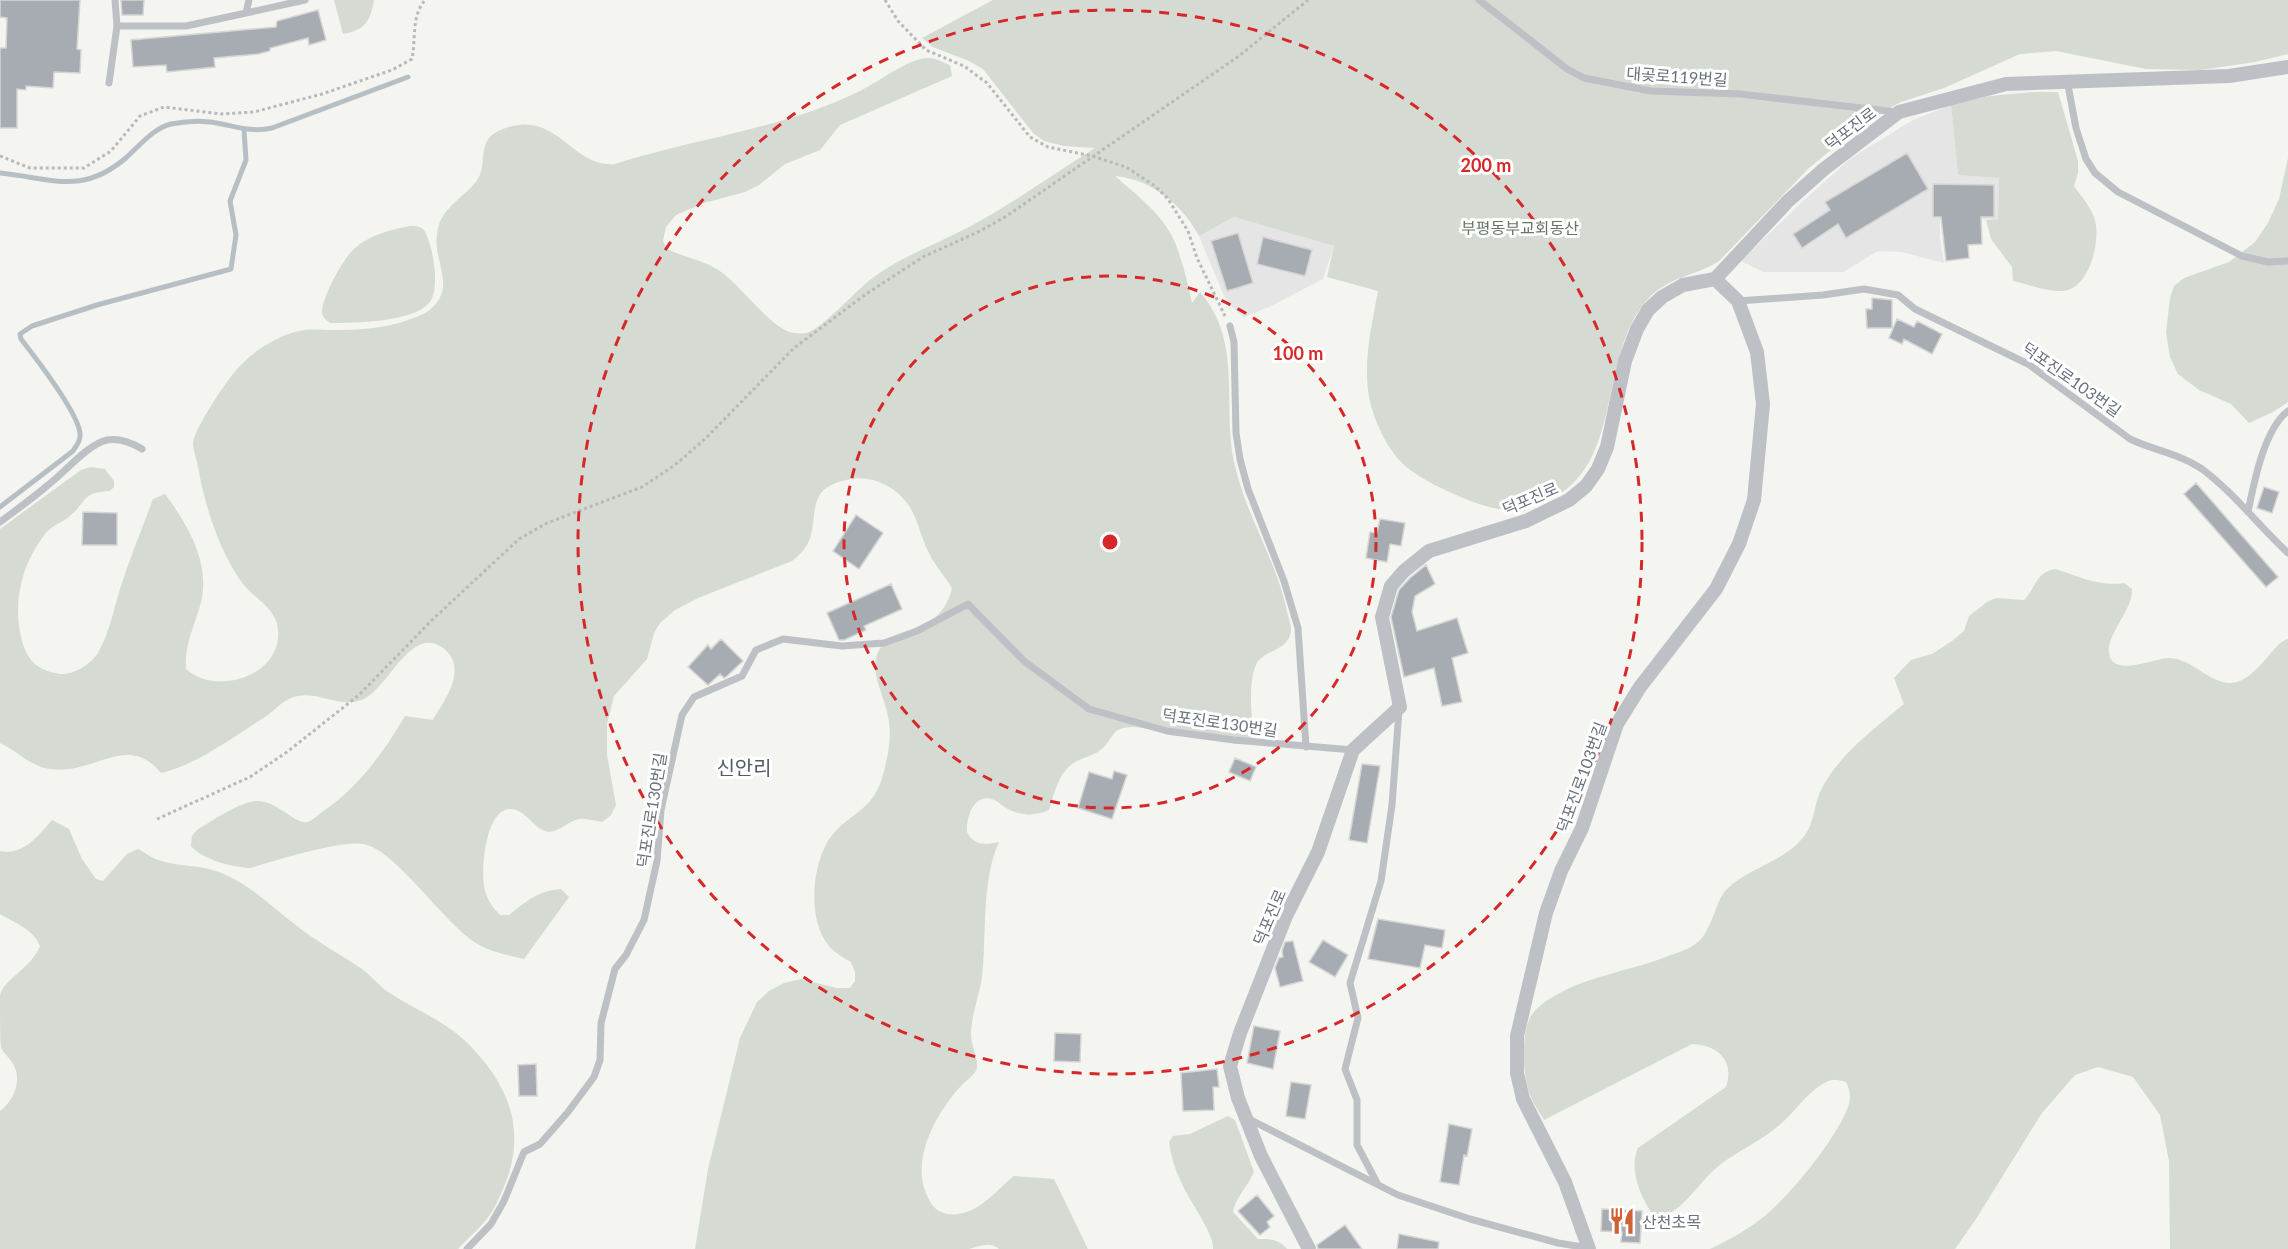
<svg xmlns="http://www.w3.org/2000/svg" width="2288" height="1249" viewBox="0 0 2288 1249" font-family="Lato,'Noto Sans KR',sans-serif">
  <rect width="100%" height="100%" fill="#f4f4f0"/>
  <!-- built -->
  <path fill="#e4e5e4" d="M 1951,105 L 1958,175 L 1999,178 L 1998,219 L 1940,220 L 1940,239 L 1944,263 L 1902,252 L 1878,251 L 1843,272 L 1763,272 L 1741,261 L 1803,201 L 1851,158 L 1913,120 Z
    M 1234,217 L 1334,246 L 1323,279 L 1269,307 L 1244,317 L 1233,308 L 1224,296 L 1199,236 Z"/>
  <!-- green -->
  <path fill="#d5dad2" d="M 334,0 L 374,0 C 370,22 365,30 343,34 Z
    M 993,0 L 2288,0 L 2288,54 L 2255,62 L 2200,70 L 2146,69 L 2056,51 L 2020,54 L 1944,88 L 1901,102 L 1869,119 L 1809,168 L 1719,261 C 1696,276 1667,277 1648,299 C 1601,350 1621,450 1564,491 C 1548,502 1529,510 1509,510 C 1486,511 1427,484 1409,469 C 1391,455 1380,433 1373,412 C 1360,374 1371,329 1378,291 L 1327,277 L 1334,246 L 1234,217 L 1199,236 C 1183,205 1151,179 1115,176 C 1135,194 1159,211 1172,236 C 1182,257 1187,281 1192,303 L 1200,292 C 1244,343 1221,406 1235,466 C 1246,515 1275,558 1286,607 C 1287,614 1291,623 1291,629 C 1290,649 1271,649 1260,659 C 1247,671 1251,718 1254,735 L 1247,743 L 1238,744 L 1136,727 C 1108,726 1116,739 1099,751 C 1092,756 1084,757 1077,761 C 1059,770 1055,792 1049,810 C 1036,816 1021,816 1008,809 C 1002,806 998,801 992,799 C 973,794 966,818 967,832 C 974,846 985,845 999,842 C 981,881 987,934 982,977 C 979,996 971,1016 971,1035 C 971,1046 978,1057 977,1067 C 977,1074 965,1081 960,1087 C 934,1116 907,1165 931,1203 C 936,1212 948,1216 958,1214 C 982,1211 997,1189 1014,1176 L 1054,1179 L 1088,1249 L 999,1249 C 990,1241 979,1246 969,1249 L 695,1249 L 708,1169 L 740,1038 L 757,1002 L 769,991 L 784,983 L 801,979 L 836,988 L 850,988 L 855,981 L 855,972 L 851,962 C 842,957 835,953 829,946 C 806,919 812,859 833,834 C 845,819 863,812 873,797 C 882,785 885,767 888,753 C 890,741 891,729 888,717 C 885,696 868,671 879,650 C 884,642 889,641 897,638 C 924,627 945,618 952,588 C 944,575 933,563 927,549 C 920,534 917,516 907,503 C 892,483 868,474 846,480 C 836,482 824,487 819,496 C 816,502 815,508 814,514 C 812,537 810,547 792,561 L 698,598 L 675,610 L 660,623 L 654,633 L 647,659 L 614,696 L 607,724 L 607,755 L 616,805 L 611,815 L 602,822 C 595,821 586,818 579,819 C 568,821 556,835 545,831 C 531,826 522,804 505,810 C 485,817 480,873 485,891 C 488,901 493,908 500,915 L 509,915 C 527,901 537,891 561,889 L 569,897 L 524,959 C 508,955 490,952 476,943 C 443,922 395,849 363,844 C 340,840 274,861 250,868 C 232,867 203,860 191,846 L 192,836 L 197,830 C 212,821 241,801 258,801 C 277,801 296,825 307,822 C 312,821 318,815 322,812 C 358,788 384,752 405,716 L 433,720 C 442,704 460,681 453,661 C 451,655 445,648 438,645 C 408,631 387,690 362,700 C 337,709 315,688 291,698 C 281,702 274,711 265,717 C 235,736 196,765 161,773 C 126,730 92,779 45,768 C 28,764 16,750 0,743 L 0,529 L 81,470 L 91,467 L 105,469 L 114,481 L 114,487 L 110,491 C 80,493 89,500 70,516 C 63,522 51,526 45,534 C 21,565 12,604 22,641 C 28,662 39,671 60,674 C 74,675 91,664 98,653 C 110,632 113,611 120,589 C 130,558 142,529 153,499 L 165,494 C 188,525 212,565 200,606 C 194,627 184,646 186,669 C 217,697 283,675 278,629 C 276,607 251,597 240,580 C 218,547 205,506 198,467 C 197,460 193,451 193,443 C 194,429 229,376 241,365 C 256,349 282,333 304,330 C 313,329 324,330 333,330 C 358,330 381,329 405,321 C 412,318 421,316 427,312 C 459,288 433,264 437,235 C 439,209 461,200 476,182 C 486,169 480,154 487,141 C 491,134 499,130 506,128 C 558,110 571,168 615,164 C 696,138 783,129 860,91 C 877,83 910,57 929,58 C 936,58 944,63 950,65 L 952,76 L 840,125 L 820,150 L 785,164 L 759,185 L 745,192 L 704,203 L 676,215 L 666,227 L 663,241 L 667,249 C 687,259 707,260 725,275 C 742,288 774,331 794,333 C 797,333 804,334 807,333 C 821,329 856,291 870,280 C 901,256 937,244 971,226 C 1014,203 1053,174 1095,148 L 1064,146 L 1044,141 L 1033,133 L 983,69 L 969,61 L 933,47 L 922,38 Z
    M 2034,92 L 2058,92 L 2078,161 L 2078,173 L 2074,186 C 2081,196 2090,206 2094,217 C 2102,238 2090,289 2063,291 C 2047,292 2028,284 2013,281 L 2012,267 L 1991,239 L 1986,220 L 1998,219 L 1999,178 L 1958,175 L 1951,105 L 1989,96 Z
    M 2288,158 L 2288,402 L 2273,412 L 2249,423 L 2231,404 L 2199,390 L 2178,374 L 2170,357 L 2166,333 L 2170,298 L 2174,286 L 2184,278 L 2229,262 L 2255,242 L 2268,223 L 2279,199 Z
    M 411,226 C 416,226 420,226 424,230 C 433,244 441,290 429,303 C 413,322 354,323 330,323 C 326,320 322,317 322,312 C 322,297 343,259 354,249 C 369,235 392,229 411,226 Z
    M 2055,569 C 2078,576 2099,587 2124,583 L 2132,589 C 2133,610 2107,633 2109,653 C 2112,679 2156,657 2170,658 C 2194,659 2214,689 2237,682 C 2260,675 2275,641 2288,639 L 2288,1249 L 2170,1249 L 2169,1161 L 2160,1115 L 2133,1077 L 2098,1067 L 2075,1075 L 2042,1113 L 1976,1219 L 1955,1249 L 1710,1249 C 1729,1240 1749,1229 1766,1215 C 1791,1194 1839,1136 1849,1104 C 1851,1096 1850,1090 1846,1082 C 1838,1080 1833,1078 1824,1083 C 1806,1093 1793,1115 1777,1127 C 1758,1143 1733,1153 1715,1169 C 1694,1188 1685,1210 1656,1219 C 1642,1201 1628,1170 1638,1148 L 1726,1087 C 1735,1061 1718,1045 1692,1044 L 1544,1120 C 1539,1111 1532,1102 1529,1092 C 1523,1073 1521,1039 1529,1020 C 1533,1010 1543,1003 1551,998 C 1588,975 1632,971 1671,955 C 1680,952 1692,948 1699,941 C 1713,928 1716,899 1727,889 C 1749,867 1787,861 1805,835 C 1814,823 1814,806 1820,792 C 1837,756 1874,729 1904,704 L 1894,678 L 1911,660 L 1932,654 L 1952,641 L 1964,631 L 1969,616 L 1987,602 L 1996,598 L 2024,600 C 2036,588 2035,573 2055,569 Z
    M 52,820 L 69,829 L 82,859 L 96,879 L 103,881 L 127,854 L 138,849 C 145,852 151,858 158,860 C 181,868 203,863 228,876 C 256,889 276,911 301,929 C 320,944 342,955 362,969 C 370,975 377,983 385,990 C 410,1007 439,1018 462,1038 C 504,1077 527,1123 507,1179 C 501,1193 496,1208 486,1220 C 478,1230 467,1239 458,1249 L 0,1249 L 0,1111 C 15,1100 23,1078 12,1062 C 9,1057 3,1053 1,1047 C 0,1040 0,1004 0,996 C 3,979 32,968 40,946 C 33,929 15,923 0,914 L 0,851 C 23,856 38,836 52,820 Z
    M 1228,1116 L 1235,1120 L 1254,1172 C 1248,1186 1235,1198 1233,1212 L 1258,1239 C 1270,1239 1279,1239 1287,1249 L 1213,1249 C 1215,1235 1190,1202 1183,1186 C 1176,1172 1171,1157 1169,1142 L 1173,1136 L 1190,1134 Z"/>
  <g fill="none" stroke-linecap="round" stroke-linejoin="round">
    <!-- stream -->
    <path stroke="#b6c0c4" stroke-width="5" d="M 0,173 C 52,178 82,196 127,157 C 140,145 154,128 171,124 C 187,121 206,120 222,124 C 241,128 253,132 272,128 L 408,77
      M 0,507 L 73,451 C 76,446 81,441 80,434 C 79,414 35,357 21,339 L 20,334 L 32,326 L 97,305 L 231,269 L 236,235 L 230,201 L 246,160 L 244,130"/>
  </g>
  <!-- building -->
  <path fill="#a6acb2" stroke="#d5d5d3" stroke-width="1.5" d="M 0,0 L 80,0 L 77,49 L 81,50 L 80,73 L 54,72 L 53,88 L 26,86 L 26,90 L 17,89 L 17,128 L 0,128 L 0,48 L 6,48 L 7,18 L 0,17 Z
    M 121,0 L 144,0 L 143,15 L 122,15 Z
    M 318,10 L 326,40 L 309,45 L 308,38 L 270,48 L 270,51 L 258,54 L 214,58 L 215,67 L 167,72 L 166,65 L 133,67 L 131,40 L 276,27 L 277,21 Z
    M 1907,153 L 1928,189 L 1846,238 L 1838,224 L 1802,248 L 1793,234 L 1830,210 L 1825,202 Z
    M 1933,184 L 1994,185 L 1994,217 L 1981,217 L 1982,244 L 1968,245 L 1969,258 L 1946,261 L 1941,217 L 1933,217 Z
    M 1238,233 L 1253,283 L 1227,291 L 1211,241 Z
    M 1263,237 L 1312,250 L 1305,276 L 1257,264 Z
    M 1872,298 L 1892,300 L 1892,328 L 1867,328 L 1866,309 L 1872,309 Z
    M 1897,319 L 1914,327 L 1917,321 L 1942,334 L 1932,354 L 1904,339 L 1902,344 L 1889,338 Z
    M 2196,483 L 2278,577 L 2266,587 L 2184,494 Z
    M 2264,487 L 2279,492 L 2272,513 L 2257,508 Z
    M 83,512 L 117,513 L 117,545 L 82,545 Z
    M 856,515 L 883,533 L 859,569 L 833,551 Z
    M 1380,519 L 1405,523 L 1401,546 L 1390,544 L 1387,562 L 1366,558 L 1370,532 L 1377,533 Z
    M 1426,565 L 1435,584 L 1415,596 L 1412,612 L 1417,631 L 1457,618 L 1468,653 L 1452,658 L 1462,702 L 1442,706 L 1434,668 L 1404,677 L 1391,617 L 1399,590 L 1410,578 Z
    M 891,584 L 902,609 L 864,626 L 866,630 L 844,640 L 839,640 L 827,613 Z
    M 721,639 L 743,661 L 726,677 L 724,678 L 720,674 L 708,685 L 688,667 L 708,645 L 711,649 Z
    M 1235,758 L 1256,767 L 1250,781 L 1229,772 Z
    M 1362,764 L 1380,766 L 1367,843 L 1349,840 Z
    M 1114,771 L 1127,775 L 1112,819 L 1078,808 L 1089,772 L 1112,779 Z
    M 1378,919 L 1445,930 L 1442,948 L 1425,945 L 1420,968 L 1368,959 Z
    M 1323,940 L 1348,955 L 1335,977 L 1309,962 Z
    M 1293,941 L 1303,981 L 1280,987 L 1275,968 L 1279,958 L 1283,957 L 1282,951 L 1285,942 Z
    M 1254,1026 L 1280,1031 L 1273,1069 L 1247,1063 Z
    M 1055,1033 L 1081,1034 L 1080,1062 L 1054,1061 Z
    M 536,1064 L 537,1096 L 519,1096 L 518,1065 Z
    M 1217,1069 L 1219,1087 L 1213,1087 L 1214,1110 L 1183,1111 L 1181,1073 Z
    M 1291,1082 L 1311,1085 L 1305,1119 L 1286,1116 Z
    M 1449,1124 L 1472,1129 L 1467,1156 L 1464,1155 L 1459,1185 L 1440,1182 Z
    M 1257,1195 L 1274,1216 L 1267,1222 L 1270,1227 L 1260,1235 L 1238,1211 Z
    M 1602,1209 L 1642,1211 L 1640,1243 L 1621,1242 L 1622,1232 L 1601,1231 Z
    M 1345,1225 L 1362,1249 L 1318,1249 L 1317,1245 Z
    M 1399,1234 L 1439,1242 L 1438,1249 L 1397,1249 Z"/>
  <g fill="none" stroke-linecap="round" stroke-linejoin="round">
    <!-- path -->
    <path stroke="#b7b9bc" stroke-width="3" stroke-dasharray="3 3" stroke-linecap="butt" d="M 885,0 L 898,21 L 926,50 L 964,66 L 987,83 L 1030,137 L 1048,147 L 1092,156 L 1126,167 L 1155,186 L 1168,199 L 1188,231 L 1197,258 L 1225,316
      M 0,156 L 30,168 L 84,168 L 111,151 L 140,116 L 164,107 L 221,114 L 254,112 L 322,94 L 392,70 L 412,59 C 416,39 411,17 425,0
      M 157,819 L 250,777 L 287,752 L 359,695 L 432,620 L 519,539 L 547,523 L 642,487 L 675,465 L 706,438 L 794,348 L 866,294 L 923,257 L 980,231 L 1005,217 L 1239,56 L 1308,0"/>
    <!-- service -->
    <path stroke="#bdc0c4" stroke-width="7" d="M 115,0 L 117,26 L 186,26 L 246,13 L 249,0
      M 1479,0 L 1567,69 L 1584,78 L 1651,91 L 1740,94 L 1896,112
      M 246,13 L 305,0
      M 2067,80 L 2076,128 L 2086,159 L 2095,173 L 2118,192 L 2242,256 L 2268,262 L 2288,261
      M 109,83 L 117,26
      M 1738,301 L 1823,295 L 1864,289 L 1898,295 L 1915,309 L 2028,364 L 2130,439 C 2153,450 2180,454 2202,469 C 2234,493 2259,526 2288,553
      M 1230,326 L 1234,342 L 1236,433 L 1240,459 L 1248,489 L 1284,581 L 1298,628 L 1306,747
      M 2248,512 C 2254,483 2264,429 2288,411
      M 0,522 C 16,510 33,498 48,485 C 64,473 88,444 107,440 C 120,438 132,443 142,449
      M 1247,1118 L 1398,1195 L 1470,1219 L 1558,1243 L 1589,1248
      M 1377,1183 L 1357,1145 L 1357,1100 L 1345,1069 L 1358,1018 L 1350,983 L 1381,881 L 1392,805 L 1399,710
      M 467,1249 L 491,1224 L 504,1201 L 524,1152 L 540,1144 L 568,1112 L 594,1077 L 600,1060 L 601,1023 L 615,969 L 626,955 L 644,920 L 657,861 L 661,810 L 682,715 L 694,697 L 742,676 L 756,650 L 783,639 L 842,646 L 884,643 L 917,631 L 968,604 L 1024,661 L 1089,709 L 1167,731 L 1234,740 L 1353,750"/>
    <!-- minor -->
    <path stroke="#bdc0c4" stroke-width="14" d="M 1309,1249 L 1261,1156 L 1238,1098 L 1230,1066 L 1240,1033 L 1286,916 L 1318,852 L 1353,750 L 1400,707 L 1382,617 L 1391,586 L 1404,571 L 1429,551 L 1526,521 L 1569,500 L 1586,486 L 1598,469 L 1607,447 L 1625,361 L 1637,329 L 1648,310 L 1662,297 L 1683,285 L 1715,279 L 1788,201 L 1824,169 L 1899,112 L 2006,84 L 2229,76 L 2288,67
      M 1589,1249 L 1565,1182 L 1523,1099 L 1517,1073 L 1517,1036 L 1546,913 L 1561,871 L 1582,828 L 1617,724 L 1640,687 L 1716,589 L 1739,544 L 1754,500 L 1763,404 L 1757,352 L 1738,301 L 1715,279"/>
  </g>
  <!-- distance rings -->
  <g fill="none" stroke="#d62828" stroke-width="3" stroke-dasharray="10 8">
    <circle cx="1110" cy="542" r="266"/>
    <circle cx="1110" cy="542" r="532"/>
  </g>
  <!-- icons -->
  <defs>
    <symbol id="restaurant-bare" viewBox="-9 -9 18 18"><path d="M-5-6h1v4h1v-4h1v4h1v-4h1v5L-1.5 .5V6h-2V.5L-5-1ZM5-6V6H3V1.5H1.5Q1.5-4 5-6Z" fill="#d06134" stroke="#fff" stroke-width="2.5" paint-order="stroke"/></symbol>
  </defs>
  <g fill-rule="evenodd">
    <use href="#restaurant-bare" x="1603" y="1202" width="38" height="38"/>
  </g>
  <g text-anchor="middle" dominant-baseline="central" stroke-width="6" stroke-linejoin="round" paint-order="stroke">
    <!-- street labels -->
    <g font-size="16" fill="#66727e" stroke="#fff">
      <text transform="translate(1677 76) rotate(4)">대곶로119번길</text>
      <text transform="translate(1850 128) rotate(-37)">덕포진로</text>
      <text transform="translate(2072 379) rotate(35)">덕포진로103번길</text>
      <text transform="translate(1530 498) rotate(-23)">덕포진로</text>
      <text transform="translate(1220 722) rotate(8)">덕포진로130번길</text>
      <text transform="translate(1581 777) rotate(-70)">덕포진로103번길</text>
      <text transform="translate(651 810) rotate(-81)">덕포진로130번길</text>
      <text transform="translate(1269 917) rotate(-67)">덕포진로</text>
    </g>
    <!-- park labels -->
    <g font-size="16" fill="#677664" stroke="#fff">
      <text x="1520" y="227">부평동부교회동산</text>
    </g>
    <!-- poi labels -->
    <g font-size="16" fill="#66727e" stroke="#fff" text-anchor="start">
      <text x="1642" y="1221">산천초목</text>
    </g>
    <!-- quarter labels -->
    <g font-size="20" fill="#535c64" stroke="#fff">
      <text x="744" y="767">신안리</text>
    </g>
  </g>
  <circle cx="1110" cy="542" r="9" fill="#d62828" stroke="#fff" stroke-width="3"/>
  <g font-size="18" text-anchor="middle" font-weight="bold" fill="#d62828" stroke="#fff" stroke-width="6" stroke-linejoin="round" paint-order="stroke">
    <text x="1486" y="172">200 m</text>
    <text x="1298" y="360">100 m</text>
  </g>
</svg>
